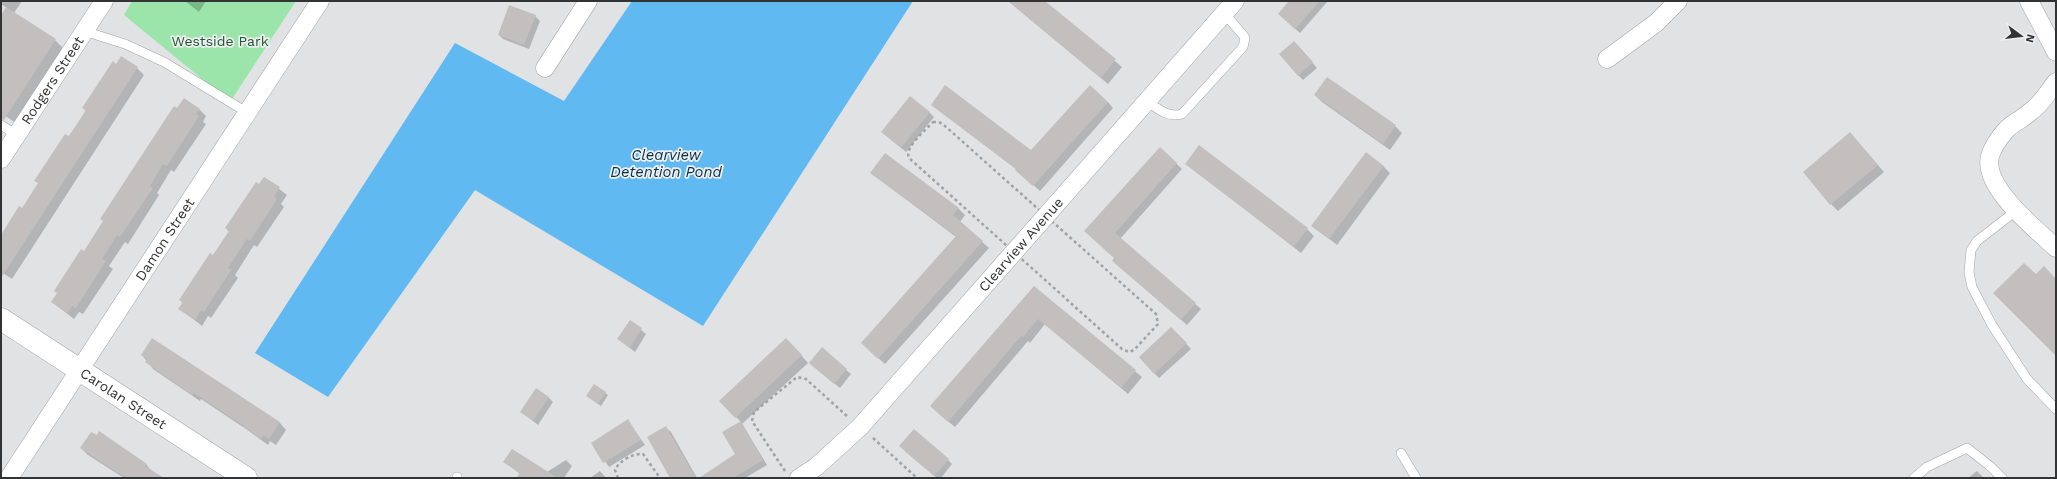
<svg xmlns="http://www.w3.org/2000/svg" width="2057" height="479" viewBox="0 0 2057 479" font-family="'Work Sans',sans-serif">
  <rect width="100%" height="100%" fill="#e0e2e4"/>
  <!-- green -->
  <path fill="#9be5aa" d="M 132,1 L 296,1 L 230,102 L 124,15 Z"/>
  <!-- water -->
  <path fill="#60b9f1" d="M 632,1 L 913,1 L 703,326 L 475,190 L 328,397 L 255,353 L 455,43 L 564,101 Z"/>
  <!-- shadow -->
  <path fill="#0003" d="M 1,1 L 22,1 L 14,13 L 55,40 L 64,49 L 16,123 L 1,113 L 1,16 L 7,8 L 1,4 Z
    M 185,1 L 206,1 L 199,12 Z
    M 1008,1 L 1044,1 L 1122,67 L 1108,84 Z
    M 1291,1 L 1328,1 L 1300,33 L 1284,19 Z
    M 535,16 L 540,21 L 529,49 L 503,39 L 499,35 Z
    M 1299,47 L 1317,68 L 1303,80 L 1298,75 Z
    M 137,68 L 144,75 L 12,279 L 1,272 L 1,236 L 23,209 L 86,111 L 83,108 Z
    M 1315,95 L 1395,126 L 1402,133 L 1390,150 L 1322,102 Z
    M 1108,102 L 1113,108 L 1040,191 L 1016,169 L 932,105 L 1032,151 Z
    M 178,109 L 200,110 L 206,116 L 203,122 L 206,124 L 174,172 L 171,170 L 157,193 L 159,195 L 128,244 L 125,242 L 109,266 L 113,269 L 83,314 L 79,312 L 74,319 L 52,302 Z
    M 929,112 L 934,117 L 906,152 L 887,136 Z
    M 1850,133 L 1884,172 L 1838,211 L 1831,204 Z
    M 1160,148 L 1182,169 L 1120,239 L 1201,309 L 1187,325 L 1119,266 L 1115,258 L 1091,236 Z
    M 1187,164 L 1307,229 L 1314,236 L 1301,253 Z
    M 1383,166 L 1390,173 L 1337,245 L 1313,226 Z
    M 871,173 L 958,208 L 965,215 L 960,222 L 989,248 L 885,364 L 869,350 L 956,237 Z
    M 265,178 L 287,195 L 281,204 L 284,207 L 257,247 L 254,245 L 235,275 L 238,278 L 211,318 L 208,316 L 202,326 L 180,309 L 183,303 L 180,300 L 213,256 L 229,232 L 226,228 Z
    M 1034,288 L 1142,377 L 1128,394 L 1045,324 L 1030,343 L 1028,341 L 955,427 L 938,413 Z
    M 630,321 L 646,334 L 635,352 L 618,339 Z
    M 1176,333 L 1191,349 L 1159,378 L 1140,358 Z
    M 153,340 L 280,423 L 286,430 L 276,445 L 270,441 L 268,445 L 246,429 L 201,399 L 200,401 L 153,369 L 142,355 Z
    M 793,346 L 808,363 L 742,424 L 767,465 L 745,478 L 700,478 L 736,455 L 741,422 L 736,417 Z
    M 822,349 L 851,374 L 840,388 L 815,367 Z
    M 594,385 L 608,395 L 601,406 L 587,396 Z
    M 548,397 L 553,402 L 538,425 L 522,412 Z
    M 628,421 L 645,445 L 609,467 L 592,443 Z
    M 666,428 L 671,432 L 697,478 L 672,478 Z
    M 81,448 L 146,464 L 157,478 L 124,478 L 88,455 Z
    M 905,451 L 948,460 L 952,464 L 941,478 L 937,478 Z
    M 566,460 L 572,466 L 564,478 L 518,478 L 520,474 L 505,462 L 547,472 Z
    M 600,471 L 606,478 L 590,478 Z
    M 1977,471 L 1984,478 L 1968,478 Z"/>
  <!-- building -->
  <path fill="#c3bfbe" d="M 1008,1 L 1045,1 L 1116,59 L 1101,78 Z
    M 1289,1 L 1320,1 L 1295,29 L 1278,14 Z
    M 509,5 L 536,15 L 524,45 L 498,35 Z
    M 6,7 L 56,39 L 4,120 L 1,119 L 1,15 Z
    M 1294,41 L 1313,62 L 1298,76 L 1279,54 Z
    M 121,56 L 138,67 L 1,278 L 1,235 L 19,206 L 22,208 L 38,183 L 34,181 L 65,134 L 69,136 L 86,110 L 82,108 L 113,61 L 116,64 Z
    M 1327,77 L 1396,125 L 1383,144 L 1314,95 Z
    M 945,85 L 1031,150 L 1090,85 L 1108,102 L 1033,186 L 1015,170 L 1016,169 L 931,105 Z
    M 910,96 L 930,112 L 901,148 L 881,132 Z
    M 184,98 L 200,109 L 196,114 L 199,116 L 167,166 L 163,164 L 150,186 L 153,188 L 120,237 L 117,235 L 102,259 L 106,261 L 76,308 L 72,306 L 67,313 L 51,302 L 57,293 L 54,291 L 81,249 L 84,251 L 103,221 L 100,219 L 174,106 L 177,108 Z
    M 1850,132 L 1878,165 L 1830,205 L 1803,172 Z
    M 1199,145 L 1308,228 L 1294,247 L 1185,164 Z
    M 1160,147 L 1177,163 L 1115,233 L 1196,303 L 1181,320 L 1112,261 L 1114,258 L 1084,231 Z
    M 1366,152 L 1384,166 L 1329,239 L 1311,226 Z
    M 885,153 L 959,208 L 953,215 L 983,241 L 878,359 L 861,343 L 956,236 L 870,173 Z
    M 264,177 L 280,187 L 274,197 L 277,199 L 250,241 L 247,239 L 228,268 L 231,270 L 204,312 L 201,310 L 195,320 L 178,309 L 183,302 L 179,300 L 210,253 L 213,255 L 229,231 L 225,228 L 256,182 L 259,184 Z
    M 2024,263 L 2036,274 L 2044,266 L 2056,279 L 2056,356 L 1993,293 Z
    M 1034,286 L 1136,370 L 1121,388 L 1038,319 L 1023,337 L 1021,336 L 948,422 L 930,406 Z
    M 630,320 L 642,328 L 630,348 L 617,339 Z
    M 1171,327 L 1187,343 L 1154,374 L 1139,357 Z
    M 152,338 L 280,422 L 269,439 L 263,435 L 261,439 L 244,427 L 244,426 L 194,393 L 192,395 L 145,362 L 147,359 L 141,355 Z
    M 786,338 L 802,355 L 735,418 L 719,401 Z
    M 822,347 L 847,369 L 834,384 L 809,363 Z
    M 594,384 L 606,392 L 598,404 L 586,396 Z
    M 536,388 L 549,397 L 533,421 L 520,412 Z
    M 628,419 L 641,440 L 603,463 L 591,443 Z
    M 741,421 L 763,460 L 733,478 L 699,478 L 735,454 L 722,432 Z
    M 666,426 L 696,478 L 670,478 L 647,437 Z
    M 914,429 L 949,459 L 934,476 L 899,446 Z
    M 99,431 L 147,464 L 145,466 L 164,478 L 126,478 L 80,448 L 91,432 L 97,435 Z
    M 512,449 L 528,459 L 558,478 L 516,478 L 520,473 L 503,462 Z"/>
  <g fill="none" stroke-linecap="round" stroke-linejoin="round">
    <defs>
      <path id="service" d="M 84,31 L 125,44 L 164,62 L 248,113
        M 1147,101 C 1158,109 1168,118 1182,114 L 1243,47 L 1245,38 L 1243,35 L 1224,13
        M 1,125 L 17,135
        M 2017,210 L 1977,241 L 1971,250 L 1969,272 L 1972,287 L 1992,325 L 2027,379 L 2056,409
        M 1401,453 L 1416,478
        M 457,478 L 457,477
        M 1914,478 L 1927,467 L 1967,448 L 1990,466 L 2002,478"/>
      <g id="minor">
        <path d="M 2029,1 L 2056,52"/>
        <path d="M 1607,59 L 1656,23 L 1678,1"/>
        <path d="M 545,68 L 588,1"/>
        <path d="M 2056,82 C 2048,92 2041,105 2030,112 C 2023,119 2012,123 2006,130 C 1999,138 1993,146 1990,156 C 1982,187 2036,229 2056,248"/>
        <path id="s1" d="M 1,159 L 104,1"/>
        <path id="s2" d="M 9,478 L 320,1"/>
        <path id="s3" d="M 799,478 L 816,467 L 860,427 L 1235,1"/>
      </g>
      <g id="tertiary">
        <path id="s4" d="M 1,319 L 246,478"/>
      </g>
    </defs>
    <!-- service casing -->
    <use href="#service" stroke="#a3a5a7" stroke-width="10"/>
    <!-- minor casing -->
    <use href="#minor" stroke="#a3a5a7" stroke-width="19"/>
    <!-- tertiary casing -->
    <use href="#tertiary" stroke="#a3a5a7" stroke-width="23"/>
    <!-- path -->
    <path stroke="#a1a2a4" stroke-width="2.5" stroke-dasharray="3 3" stroke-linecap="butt" d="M 933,122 L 939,122 L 945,126 L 1156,314 L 1158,324 L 1134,350 L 1129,352 L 1122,349 L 909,158 C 904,147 926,130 933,122 Z
      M 873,438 L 917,478
      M 785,471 L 752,421 L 754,412 L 797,377 L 806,379 L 848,417
      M 618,478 L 615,470 C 619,461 633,453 643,454 L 660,478"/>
    <!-- service -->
    <use href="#service" stroke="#fff" stroke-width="9"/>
    <!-- minor -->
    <use href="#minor" stroke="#fff" stroke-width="18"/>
    <!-- tertiary -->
    <use href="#tertiary" stroke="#fff" stroke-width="22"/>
  </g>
  <g text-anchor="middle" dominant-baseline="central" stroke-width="3.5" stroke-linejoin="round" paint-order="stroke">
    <!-- park labels -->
    <g font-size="14" fill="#1f572e" stroke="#edeff1">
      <text x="220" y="41">Westside Park</text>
    </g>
    <!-- street labels -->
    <g font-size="14" fill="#323334" stroke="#edeff1">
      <text stroke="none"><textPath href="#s1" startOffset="94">Rodgers Street</textPath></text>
      <text stroke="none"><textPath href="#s2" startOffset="285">Damon Street</textPath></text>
      <text stroke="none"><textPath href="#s3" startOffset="323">Clearview Avenue</textPath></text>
      <text stroke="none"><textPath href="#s4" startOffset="146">Carolan Street</textPath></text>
    </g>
    <!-- water labels -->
    <g font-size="15" font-style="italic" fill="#072f46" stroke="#edeff1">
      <text x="666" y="155">Clearview<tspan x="666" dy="17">Detention Pond</tspan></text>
    </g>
  </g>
  <!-- border -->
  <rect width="2057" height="479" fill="none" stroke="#323334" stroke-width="4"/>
  <!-- north arrow -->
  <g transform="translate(2021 36) rotate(105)" stroke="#edeff1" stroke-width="3" paint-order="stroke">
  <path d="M0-3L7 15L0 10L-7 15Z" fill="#323334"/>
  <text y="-6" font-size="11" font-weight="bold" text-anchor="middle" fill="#323334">N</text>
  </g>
</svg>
